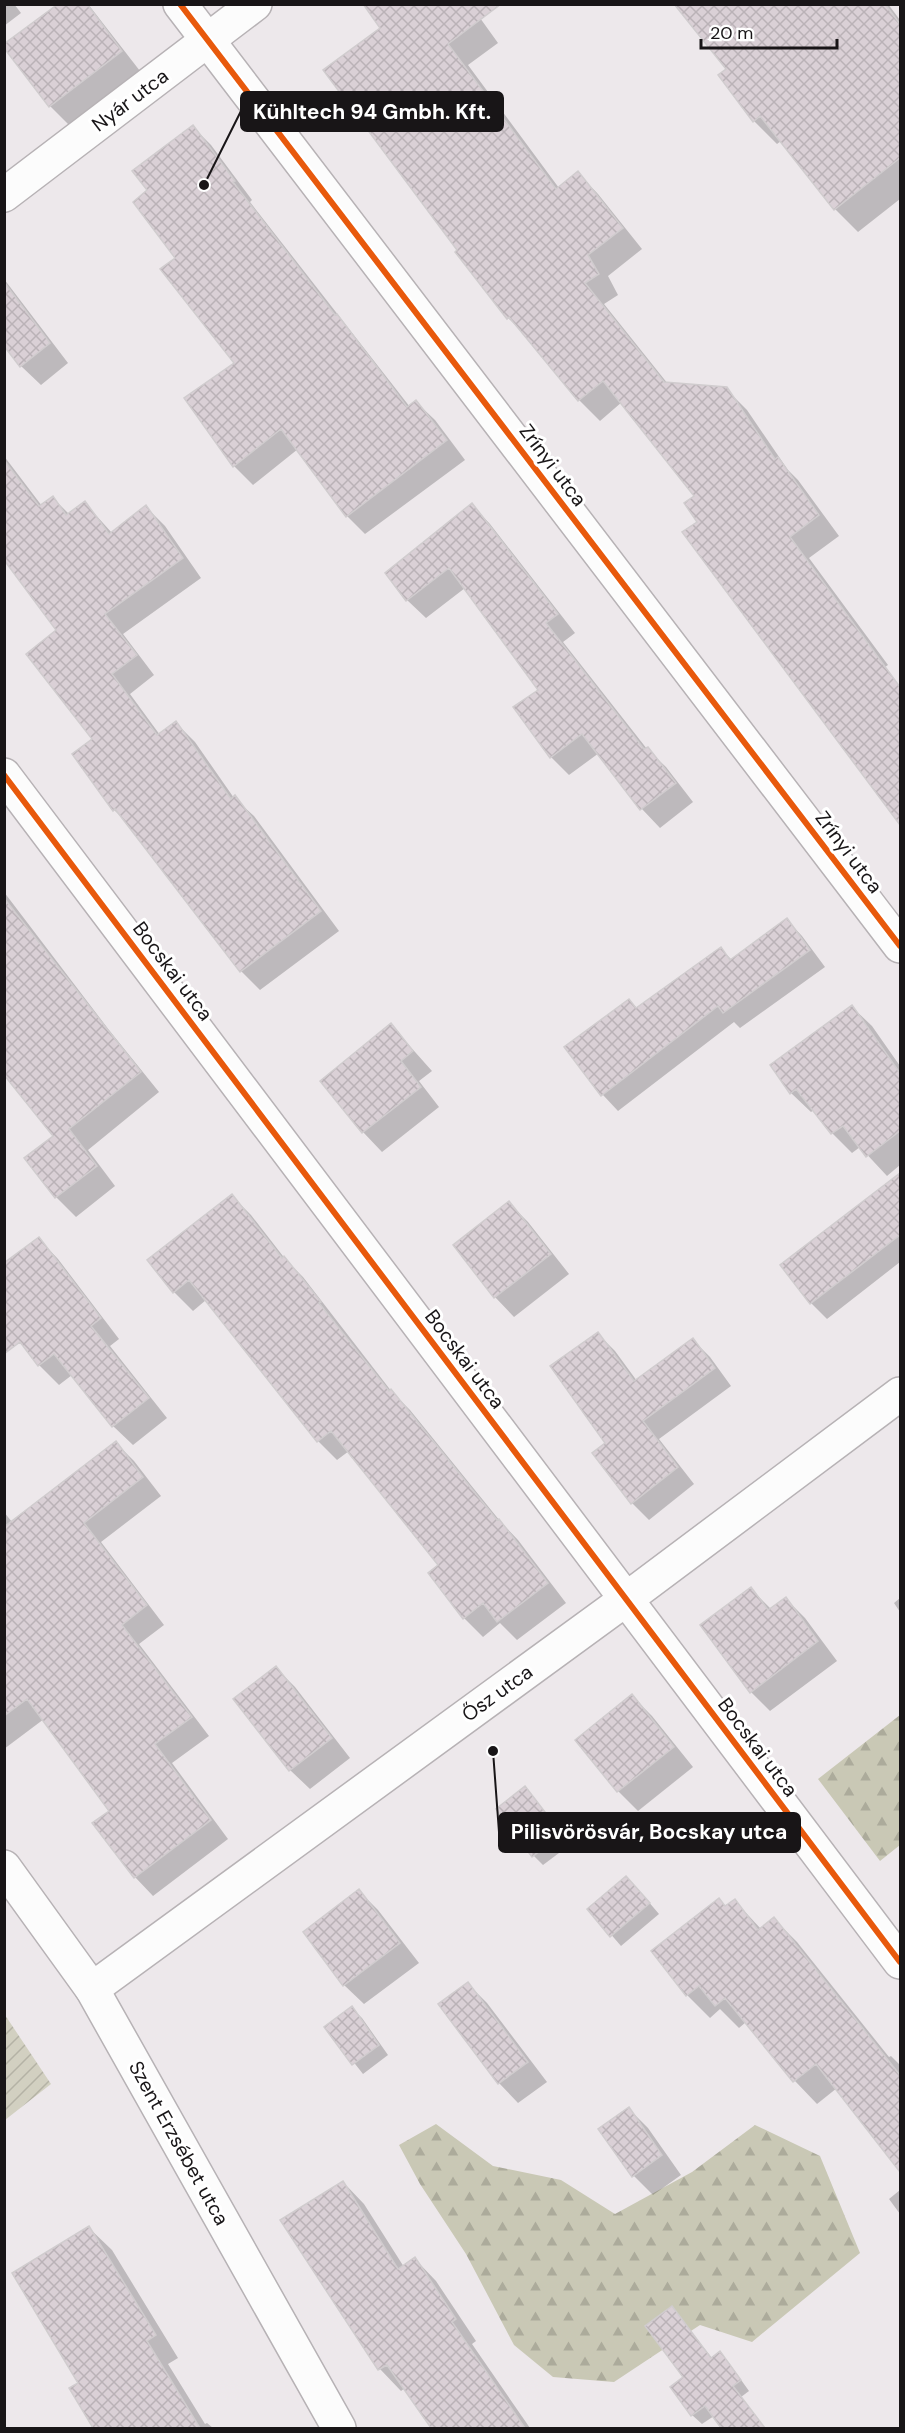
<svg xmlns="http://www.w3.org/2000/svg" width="905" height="2433" viewBox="0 0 905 2433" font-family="'DM Sans',sans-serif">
  <defs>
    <pattern id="forest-firs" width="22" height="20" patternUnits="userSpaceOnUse" patternTransform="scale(1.5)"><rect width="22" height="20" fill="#c9c8b5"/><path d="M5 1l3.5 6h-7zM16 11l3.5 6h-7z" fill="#acab9b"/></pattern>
    <pattern id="garden-furrows" width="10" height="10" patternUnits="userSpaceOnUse" patternTransform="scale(1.5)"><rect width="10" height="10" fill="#d2d0c1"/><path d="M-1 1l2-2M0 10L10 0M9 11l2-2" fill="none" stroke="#b4b2a5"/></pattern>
    <pattern id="building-cross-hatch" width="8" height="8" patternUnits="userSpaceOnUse" patternTransform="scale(1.5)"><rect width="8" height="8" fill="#dad0d6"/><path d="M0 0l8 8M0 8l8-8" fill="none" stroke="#bab2b7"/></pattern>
  </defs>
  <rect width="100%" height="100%" fill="#ede8eb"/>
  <!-- forest -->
  <path fill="url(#forest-firs)" d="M 900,1715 L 900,1845 L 880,1861 L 818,1779 Z
    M 436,2124 L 493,2166 L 561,2180 L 615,2214 L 692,2172 L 755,2125 L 820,2156 L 860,2253 L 752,2342 L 700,2325 L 614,2382 L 553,2377 L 514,2345 L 466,2254 L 420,2184 L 399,2145 Z"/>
  <!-- garden -->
  <path fill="url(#garden-furrows)" d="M 5,2015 L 51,2084 L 5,2120 L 4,2120 Z"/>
  <!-- shadow -->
  <path fill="#0003" d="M 4,4 L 14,4 L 21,13 L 4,26 Z
    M 61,4 L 88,4 L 140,71 L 69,125 L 50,106 Z
    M 470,4 L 498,43 L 468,65 L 559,188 L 578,173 L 598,194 L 642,249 L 608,276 L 618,295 L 604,304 L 668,384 L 726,389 L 747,410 L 788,470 L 798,480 L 839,536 L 809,558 L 888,665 L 885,667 L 900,688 L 900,821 L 884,801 L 699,522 L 697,496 L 622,402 L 600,421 L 579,400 L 529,338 L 508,318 L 326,71 Z
    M 676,4 L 888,4 L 900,20 L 900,199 L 858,232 L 835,209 L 781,141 L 777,144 L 754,121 L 728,69 Z
    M 193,127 L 211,145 L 252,200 L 250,202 L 410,407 L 416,402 L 435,420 L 465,460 L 365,534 L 347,516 L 298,449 L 253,485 L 234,466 L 186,399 L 236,364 L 177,258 L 149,191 Z
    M 4,279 L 68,363 L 41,385 L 21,366 L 4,343 Z
    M 4,456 L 42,506 L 53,498 L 69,514 L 85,503 L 112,533 L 146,507 L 165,526 L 201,578 L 123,634 L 154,675 L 130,694 L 160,735 L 176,723 L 195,742 L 234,798 L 254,816 L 339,931 L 260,990 L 241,971 L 128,823 L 114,810 L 74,754 L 94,739 L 58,630 L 4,558 Z
    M 472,505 L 490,524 L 575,633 L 563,642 L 647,749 L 666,767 L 693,802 L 660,828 L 642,809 L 599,753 L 569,775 L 551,757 L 540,690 L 465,588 L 426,618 L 407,600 Z
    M 4,892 L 109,1030 L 159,1092 L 88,1150 L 115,1186 L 76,1217 L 56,1197 L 26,1159 L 55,1136 L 4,1044 Z
    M 787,920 L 802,936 L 825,967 L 740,1028 L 734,1022 L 618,1111 L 603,1095 L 566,1047 L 629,1000 L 638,1009 L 721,949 L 732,960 Z
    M 852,1007 L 872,1026 L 900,1066 L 900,1165 L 887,1176 L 860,1147 L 852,1153 L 832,1133 L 814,1110 L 811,1112 L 791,1093 Z
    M 391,1025 L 432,1071 L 419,1081 L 439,1107 L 382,1152 L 363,1132 L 322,1081 Z
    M 892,1181 L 900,1189 L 900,1262 L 827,1319 L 811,1303 Z
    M 232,1196 L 251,1215 L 286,1260 L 303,1277 L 392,1392 L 410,1410 L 500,1521 L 518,1540 L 566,1603 L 517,1640 L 500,1623 L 483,1637 L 464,1618 L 441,1565 L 349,1451 L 337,1460 L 318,1441 L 206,1300 L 193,1311 L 174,1292 Z
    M 509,1203 L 528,1222 L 569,1274 L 514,1317 L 495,1297 L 455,1245 Z
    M 39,1239 L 58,1259 L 119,1339 L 110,1346 L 167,1418 L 133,1445 L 113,1426 L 72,1375 L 59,1385 L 39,1365 L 4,1319 Z
    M 598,1334 L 615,1351 L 637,1381 L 693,1340 L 710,1357 L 731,1386 L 659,1439 L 694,1484 L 649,1520 L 632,1503 L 607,1443 Z
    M 116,1443 L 134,1461 L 161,1496 L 101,1542 L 164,1625 L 139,1644 L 209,1736 L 172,1763 L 228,1839 L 153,1896 L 135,1877 L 111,1811 L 44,1719 L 4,1749 L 4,1512 L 12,1522 Z
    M 751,1589 L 771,1609 L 786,1599 L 805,1618 L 837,1661 L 770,1711 L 751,1692 Z
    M 900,1598 L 900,1612 L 894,1603 Z
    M 276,1668 L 295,1687 L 350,1758 L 310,1789 L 290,1770 Z
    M 632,1696 L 652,1716 L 693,1767 L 638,1811 L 618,1791 L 577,1740 Z
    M 525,1788 L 571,1844 L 543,1865 L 534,1856 Z
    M 636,1887 L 659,1914 L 621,1946 L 589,1909 Z
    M 359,1891 L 378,1910 L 419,1963 L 364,2004 L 344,1985 L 305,1932 Z
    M 735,1901 L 761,1929 L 774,1919 L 797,1942 L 889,2057 L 891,2056 L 900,2065 L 900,2170 L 837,2088 L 817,2104 L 795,2081 L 746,2022 L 739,2028 L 720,2009 L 710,2018 L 687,1995 L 653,1952 Z
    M 468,1984 L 487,2003 L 547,2082 L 518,2103 L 499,2083 Z
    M 352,2008 L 362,2018 L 388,2055 L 363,2074 L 326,2027 Z
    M 629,2109 L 648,2128 L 681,2175 L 653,2195 L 634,2176 Z
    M 343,2182 L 364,2204 L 404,2267 L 415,2259 L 436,2281 L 476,2341 L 472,2344 L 530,2428 L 433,2428 L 405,2388 L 401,2391 L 380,2369 L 282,2220 Z
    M 900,2190 L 900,2214 L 889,2199 Z
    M 89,2228 L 112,2250 L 178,2358 L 168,2364 L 205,2424 L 207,2423 L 213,2428 L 95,2428 L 71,2389 L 80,2383 Z
    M 672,2308 L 712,2358 L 719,2353 L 729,2363 L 749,2391 L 741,2397 L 764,2427 L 761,2428 L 723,2428 L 714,2416 L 702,2424 L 692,2415 Z"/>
  <!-- building -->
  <path fill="url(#building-cross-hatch)" stroke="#d0ccce" stroke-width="1.5" d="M 58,4 L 87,4 L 122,51 L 49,107 L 4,48 L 4,44 Z
    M 363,4 L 501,4 L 448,44 L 556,189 L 578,171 L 623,228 L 588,255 L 599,274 L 585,283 L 664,382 L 727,387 L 775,459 L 778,457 L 819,515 L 790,537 L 900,687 L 900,825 L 682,532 L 697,522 L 684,503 L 694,496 L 603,381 L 578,401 L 509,317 L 507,319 L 455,252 L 457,250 L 323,70 L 380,28 Z
    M 674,4 L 885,4 L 900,24 L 900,158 L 834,210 L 760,116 L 753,122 L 718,75 L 726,69 Z
    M 193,125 L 235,181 L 233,182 L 335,315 L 337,314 L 407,407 L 416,400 L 447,440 L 346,517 L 281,429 L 233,467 L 184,398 L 234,363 L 160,269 L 175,258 L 133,202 L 147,190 L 132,171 Z
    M 4,282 L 50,343 L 20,367 L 4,346 Z
    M 4,460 L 39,506 L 53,496 L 66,515 L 85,501 L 109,534 L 146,505 L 183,558 L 105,614 L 137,655 L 112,674 L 157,735 L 176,721 L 231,799 L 235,795 L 321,911 L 240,972 L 115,809 L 113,811 L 72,754 L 92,739 L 26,654 L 56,630 L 4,560 Z
    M 472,503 L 558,614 L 546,623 L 644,749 L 648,747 L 676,783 L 640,810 L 582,734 L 550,758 L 513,707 L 538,690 L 449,568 L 406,601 L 385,573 Z
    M 4,898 L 141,1072 L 69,1129 L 97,1166 L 55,1198 L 24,1158 L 53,1136 L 4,1075 Z
    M 787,918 L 810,950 L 723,1013 L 718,1006 L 601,1096 L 564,1047 L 629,999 L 636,1008 L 721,947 L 730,960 Z
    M 852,1005 L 900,1073 L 900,1131 L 866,1157 L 843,1126 L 831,1134 L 796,1089 L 790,1094 L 770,1065 Z
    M 391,1023 L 413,1051 L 401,1061 L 421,1087 L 362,1133 L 320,1081 Z
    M 900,1173 L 900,1235 L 810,1304 L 780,1265 Z
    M 232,1194 L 282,1258 L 284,1256 L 321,1302 L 319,1303 L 389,1391 L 391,1389 L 497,1520 L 499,1519 L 548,1583 L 497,1622 L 483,1603 L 463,1619 L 428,1573 L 438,1565 L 331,1431 L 317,1442 L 189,1280 L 173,1293 L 147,1260 Z
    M 509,1201 L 551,1254 L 494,1298 L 453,1245 Z
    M 39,1237 L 101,1318 L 91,1326 L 149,1398 L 112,1427 L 54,1354 L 38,1366 L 20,1342 L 4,1354 L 4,1263 Z
    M 598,1332 L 634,1381 L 693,1338 L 715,1368 L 643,1421 L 678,1467 L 631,1504 L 592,1453 L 605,1443 L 550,1366 Z
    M 116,1441 L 143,1477 L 84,1523 L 147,1605 L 122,1625 L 192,1717 L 155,1744 L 211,1820 L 134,1878 L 92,1823 L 109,1811 L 27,1699 L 4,1716 L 4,1527 Z
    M 751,1587 L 768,1610 L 786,1597 L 818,1641 L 750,1693 L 700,1625 Z
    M 276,1666 L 332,1738 L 289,1771 L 233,1699 Z
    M 632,1694 L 674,1747 L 617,1792 L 575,1740 Z
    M 525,1786 L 562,1834 L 532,1857 L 496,1809 Z
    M 626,1876 L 650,1903 L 610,1937 L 587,1909 Z
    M 359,1889 L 400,1943 L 343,1986 L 303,1932 Z
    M 719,1898 L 725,1906 L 735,1899 L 758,1930 L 774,1917 L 900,2075 L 900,2172 L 816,2064 L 793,2082 L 725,1998 L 715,2006 L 699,1986 L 686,1996 L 651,1951 Z
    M 468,1982 L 528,2062 L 498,2084 L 438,2004 Z
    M 352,2006 L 379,2045 L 352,2065 L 324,2027 Z
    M 629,2107 L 662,2155 L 632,2177 L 598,2129 Z
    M 343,2181 L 398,2269 L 415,2257 L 456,2319 L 452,2322 L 525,2428 L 431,2428 L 387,2365 L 378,2370 L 280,2220 Z
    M 89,2226 L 156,2335 L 147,2341 L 200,2428 L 93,2428 L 69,2388 L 78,2383 L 12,2273 Z
    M 672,2306 L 711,2358 L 720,2351 L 741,2380 L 733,2386 L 765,2428 L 721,2428 L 705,2406 L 691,2416 L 670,2387 L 683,2377 L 645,2326 Z"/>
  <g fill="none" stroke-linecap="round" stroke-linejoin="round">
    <defs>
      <path id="street" d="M 180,4 L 900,946
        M 4,195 L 255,4
        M 4,775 L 900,1962
        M 92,1989 L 625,1600 L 900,1394"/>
      <path id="secondary" d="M 4,1867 L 92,1989 L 339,2428"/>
    </defs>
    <!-- street casing -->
    <use href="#street" stroke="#b7b2b5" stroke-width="36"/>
    <!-- secondary casing -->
    <use href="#secondary" stroke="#b7b2b5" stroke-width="36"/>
    <!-- street -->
    <use href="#street" stroke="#fcfcfc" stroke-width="33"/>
    <!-- secondary -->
    <use href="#secondary" stroke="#fcfcfc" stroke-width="33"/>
    <defs>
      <path id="cycleway" d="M 180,4 L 900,946
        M 4,775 L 900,1962"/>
    </defs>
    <!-- cycleway casing -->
    <use href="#cycleway" stroke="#fff" stroke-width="10"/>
    <!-- cycleway -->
    <use href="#cycleway" stroke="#e8590c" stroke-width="6"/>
  </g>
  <g text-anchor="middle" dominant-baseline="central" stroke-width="6" stroke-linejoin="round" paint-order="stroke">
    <!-- street labels -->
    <g font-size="20" fill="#181517" stroke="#fff">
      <text transform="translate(130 100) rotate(-37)">Nyár utca</text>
      <text transform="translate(553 465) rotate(53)">Zrínyi utca</text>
      <text transform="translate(849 852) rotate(53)">Zrínyi utca</text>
      <text transform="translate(173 971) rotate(53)">Bocskai utca</text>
      <text transform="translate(465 1359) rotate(53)">Bocskai utca</text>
      <text transform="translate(497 1693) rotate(-36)">Ősz utca</text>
      <text transform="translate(758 1747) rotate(53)">Bocskai utca</text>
      <text transform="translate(179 2143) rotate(61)">Szent Erzsébet utca</text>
    </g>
  </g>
  <!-- callouts -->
  <path fill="none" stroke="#181517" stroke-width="2" d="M204 185L241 111M493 1751L499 1832"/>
  <g fill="#181517" stroke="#fff" stroke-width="2">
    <circle cx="204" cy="185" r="6"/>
    <circle cx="493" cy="1751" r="6"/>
  </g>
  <g fill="#181517" stroke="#181517" stroke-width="2">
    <rect x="241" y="92" width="262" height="39" rx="6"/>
    <rect x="499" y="1813" width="301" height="39" rx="6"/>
  </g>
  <g font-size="21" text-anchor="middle" font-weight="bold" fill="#fff">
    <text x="372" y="119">Kühltech 94 Gmbh. Kft.</text>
    <text x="649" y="1839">Pilisvörösvár, Bocskay utca</text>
  </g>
  <!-- border -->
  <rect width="905" height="2433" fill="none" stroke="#181517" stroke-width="12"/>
  <!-- scale -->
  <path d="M701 39v9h136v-9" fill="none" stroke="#181517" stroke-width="3"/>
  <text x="710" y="39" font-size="18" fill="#181517" stroke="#ffffff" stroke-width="4.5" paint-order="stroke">20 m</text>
</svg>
